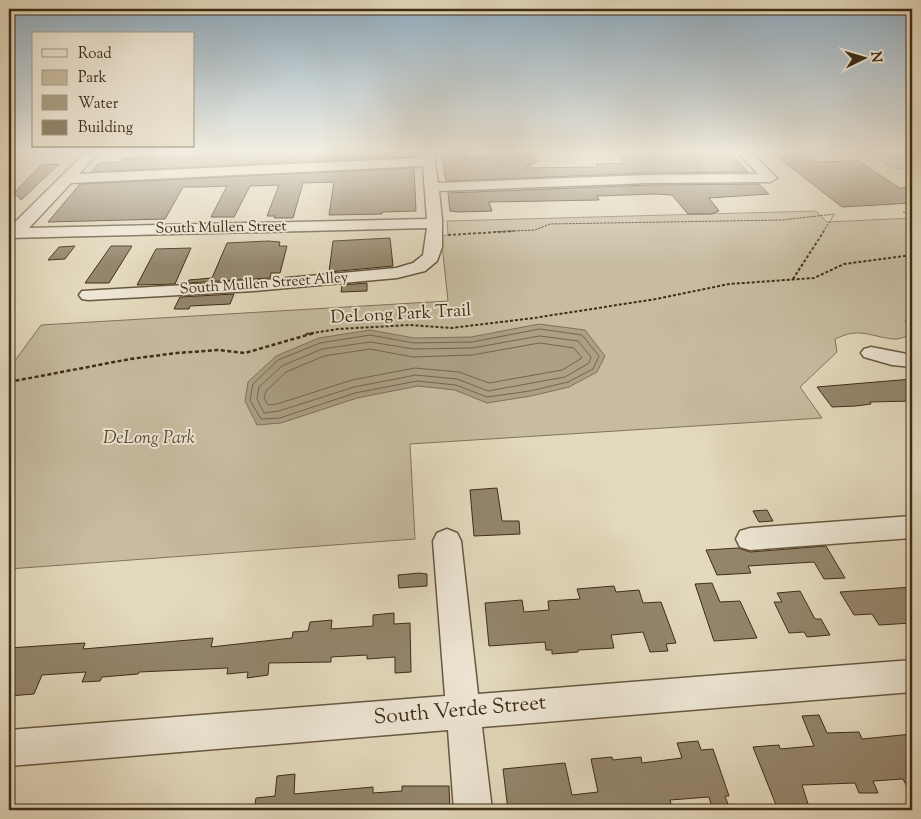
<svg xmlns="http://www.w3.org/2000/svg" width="921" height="819" viewBox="0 0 921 819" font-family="'Sorts Mill Goudy',serif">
  <rect width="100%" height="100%" fill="#e3d9bd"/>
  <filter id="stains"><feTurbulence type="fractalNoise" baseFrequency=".004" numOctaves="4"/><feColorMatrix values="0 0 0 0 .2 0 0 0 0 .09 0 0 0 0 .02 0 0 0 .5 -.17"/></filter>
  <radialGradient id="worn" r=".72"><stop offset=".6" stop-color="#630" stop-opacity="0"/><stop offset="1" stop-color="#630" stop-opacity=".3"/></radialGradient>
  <!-- green -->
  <path fill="#c7bca1" stroke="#82745c" d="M 866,151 L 912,151 L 912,170 L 890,167 Z
    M 816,211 L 827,222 L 912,218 L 912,319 L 905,320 L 912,335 C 906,336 899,340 893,339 C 868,336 860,327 835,339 L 837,352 L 800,387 L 822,418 L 410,444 L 415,539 L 9,569 L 9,369 L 41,325 L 448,301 L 441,236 L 448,235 L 447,221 Z"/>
  <!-- water -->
  <path fill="#ab9f85" stroke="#7f7159" d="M 539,324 L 585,330 L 605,356 L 597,372 L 569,387 L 531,396 L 487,403 L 455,390 L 418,386 L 357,398 L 281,423 L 257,425 L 245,401 L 248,382 L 276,356 L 319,338 L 370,330 L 414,338 L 471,337 Z"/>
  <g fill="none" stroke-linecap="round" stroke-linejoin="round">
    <!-- shore -->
    <path stroke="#74664e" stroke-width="1" d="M 540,329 L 582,335 L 599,356 L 593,369 L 568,382 L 530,391 L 487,397 L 456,385 L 417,381 L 355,393 L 280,418 L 261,419 L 250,400 L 253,384 L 278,360 L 320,343 L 370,335 L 414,343 L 472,342 Z
      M 540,336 L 578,341 L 591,357 L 589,363 L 565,377 L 488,391 L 457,379 L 416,375 L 354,387 L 279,411 L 264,413 L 257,399 L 259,387 L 282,366 L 322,349 L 370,342 L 414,349 L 472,348 Z
      M 540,343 L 574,348 L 582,358 L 562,370 L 489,383 L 459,372 L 415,368 L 352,380 L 277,404 L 268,405 L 264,398 L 266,391 L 286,372 L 324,356 L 370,349 L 413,357 L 472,355 Z"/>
  </g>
  <!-- building -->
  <path fill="#94866d" stroke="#3e2d17" d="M 324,151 L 413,151 L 413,157 L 91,172 L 99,163 L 120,162 L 123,158 L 234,155 L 243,152 L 283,153 L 283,155 L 323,153 Z
    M 464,151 L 465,158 L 495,157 L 493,151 L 532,151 L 537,161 L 525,168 L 598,167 L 596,164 L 625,163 L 618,153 L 656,151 L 731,153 L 748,172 L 649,173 L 446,181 L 441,152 Z
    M 770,151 L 802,151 L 817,162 L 859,161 L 899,188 L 912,187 L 912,203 L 842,207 Z
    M 59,164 L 21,200 L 14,193 L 41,165 Z
    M 414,168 L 416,211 L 382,212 L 382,214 L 329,215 L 334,182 L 303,183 L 293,218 L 274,218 L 275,216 L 267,216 L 279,185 L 250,186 L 234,217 L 211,217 L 227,186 L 200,187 L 183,187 L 165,219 L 48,222 L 80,184 Z
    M 759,184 L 769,194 L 709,198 L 719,211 L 711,214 L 688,214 L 672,195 L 655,194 L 597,196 L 599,200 L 489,202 L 492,211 L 458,212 L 450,211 L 448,193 L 649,185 Z
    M 390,238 L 393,266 L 329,272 L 333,241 Z
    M 268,241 L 280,242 L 279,246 L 287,246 L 280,273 L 271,273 L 270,278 L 187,283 L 189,280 L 212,278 L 227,243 Z
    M 75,246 L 65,259 L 48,260 L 59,247 Z
    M 111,246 L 132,246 L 109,283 L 85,283 Z
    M 191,248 L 175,284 L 137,285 L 156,249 Z
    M 367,283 L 367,291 L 341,292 L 342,285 Z
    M 234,294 L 230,304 L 190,306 L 189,309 L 174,309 L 180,297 Z
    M 912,379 L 912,401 L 870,402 L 871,404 L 856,406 L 832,407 L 817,387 Z
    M 497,488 L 502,521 L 519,521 L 520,534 L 474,536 L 470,490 Z
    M 767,510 L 773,521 L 759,522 L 753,511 Z
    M 826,546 L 845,578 L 824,579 L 814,562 L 748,566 L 751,573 L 717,575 L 706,550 L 738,548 L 750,552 Z
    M 419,573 L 427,574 L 427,586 L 399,588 L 398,575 Z
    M 712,583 L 720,602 L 740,601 L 757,638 L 714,641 L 695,584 Z
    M 614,586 L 616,592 L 639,590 L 643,603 L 661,602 L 676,643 L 666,644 L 668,651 L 650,652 L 643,632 L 611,635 L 614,648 L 578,650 L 578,652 L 552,654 L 552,650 L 546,650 L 545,642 L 489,646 L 485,603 L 522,600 L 524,612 L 549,610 L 548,601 L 580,599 L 577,589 Z
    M 912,587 L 912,623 L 879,625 L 872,614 L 854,615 L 840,592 Z
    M 800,591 L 815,619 L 821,619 L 830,635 L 807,637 L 804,632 L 789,633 L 774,602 L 782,602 L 777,593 Z
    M 394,613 L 394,624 L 410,623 L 411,672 L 395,673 L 395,657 L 367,659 L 367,655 L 331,657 L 331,662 L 269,663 L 268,675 L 247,678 L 248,672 L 227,674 L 228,668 L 139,672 L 138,674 L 102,677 L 100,681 L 82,682 L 86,672 L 42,675 L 34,694 L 9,696 L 9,648 L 85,643 L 83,649 L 213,638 L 211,647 L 292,638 L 293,632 L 308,631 L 310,622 L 332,620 L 331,629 L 373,626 L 373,615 Z
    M 819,715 L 827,733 L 859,732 L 862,739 L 912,734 L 912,796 L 903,779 L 873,781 L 878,793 L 859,793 L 855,783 L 802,785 L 810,810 L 778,810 L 753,747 L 779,745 L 780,749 L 814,746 L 802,716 Z
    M 698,741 L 701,750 L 713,749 L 729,796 L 725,796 L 729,807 L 712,808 L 709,797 L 670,800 L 673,810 L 508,810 L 503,769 L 565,763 L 572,795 L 598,792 L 591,759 L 612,757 L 613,760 L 641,757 L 642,763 L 682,758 L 677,743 Z
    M 295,774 L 294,794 L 373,787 L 373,793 L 402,791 L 402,786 L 449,786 L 450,810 L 254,810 L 256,798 L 275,796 L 277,776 Z"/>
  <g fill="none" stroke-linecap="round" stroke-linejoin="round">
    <defs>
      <path id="minor" d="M 87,151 L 100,151 L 79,174 L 422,158 L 421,151 L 433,151 L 438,183 L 649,175 L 758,174 L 736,151 L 749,151 L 777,178 L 770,182 L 649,183 L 439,191 L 442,220 L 442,247 L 437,261 L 425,271 L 397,278 L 254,291 L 88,300 L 82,299 L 79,295 L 82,291 L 254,281 L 396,268 L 413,263 L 423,255 L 427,228 L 9,238 L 9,228 ZM 423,166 L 427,219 L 29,228 L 71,183 Z
        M 871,347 L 912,355 L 912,367 L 892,365 L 864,357 L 861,353 L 864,349 Z
        M 912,516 L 912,538 L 750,550 L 740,547 L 736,539 L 740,531 L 750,528 Z
        M 447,529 L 457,533 L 461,541 L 478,694 L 912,660 L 912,692 L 482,727 L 492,810 L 454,810 L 448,730 L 9,766 L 9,730 L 445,696 L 433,541 L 437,533 Z"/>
    </defs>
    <!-- minor casing -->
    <use href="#minor" stroke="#675840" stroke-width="3"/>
    <!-- path-far2 -->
    <path stroke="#3e2d17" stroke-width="1" stroke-dasharray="2.5 1" stroke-linecap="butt" d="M 903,212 L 912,215
      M 493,232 L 535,230 L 550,224 L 782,220 L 835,214
      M 823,232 L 834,215"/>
    <!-- path-far1 -->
    <path stroke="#3e2d17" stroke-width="2" stroke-dasharray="3 2" stroke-linecap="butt" d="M 448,235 L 514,231
      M 793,279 L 824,231
      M 306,334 L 338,329 L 410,325 L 451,328 L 534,318 L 656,299 L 729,284 L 814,278 L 844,264 L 912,255"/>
    <!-- path -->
    <path stroke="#3e2d17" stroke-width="2.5" stroke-dasharray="4 2.5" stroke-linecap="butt" d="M 9,382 L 130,359 L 177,353 L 218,350 L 245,353 L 314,333"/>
    <!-- minor -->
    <use href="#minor" fill="#ede6d4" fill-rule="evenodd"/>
  </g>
  <!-- sky -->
  <linearGradient id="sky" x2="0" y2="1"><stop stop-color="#8facc0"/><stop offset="0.57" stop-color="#f2eee1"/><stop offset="1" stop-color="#f2eee1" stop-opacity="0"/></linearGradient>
  <rect width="921" height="265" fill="url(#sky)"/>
  <g text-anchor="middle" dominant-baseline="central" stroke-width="4" stroke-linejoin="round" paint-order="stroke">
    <!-- far-street labels -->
    <g font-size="15" fill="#3e2d17" stroke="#ede6d4">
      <text transform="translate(221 228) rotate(-1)">South Mullen Street</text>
      <text transform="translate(264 284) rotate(-4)">South Mullen Street Alley</text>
    </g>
    <!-- street labels -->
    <g font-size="18" fill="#3e2d17" stroke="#ede6d4">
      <text transform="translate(401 315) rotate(-3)">DeLong Park Trail</text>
    </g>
    <!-- park labels -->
    <g font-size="18" font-style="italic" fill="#594a33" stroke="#ede6d4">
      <text x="149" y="439">DeLong Park</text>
    </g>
    <!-- near-street labels -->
    <g font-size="21" fill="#3e2d17" stroke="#ede6d4">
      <text transform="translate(460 711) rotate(-5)">South Verde Street</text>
    </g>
  </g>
  <!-- margin -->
  <rect width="921" height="819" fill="none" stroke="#e3d9bd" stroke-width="30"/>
  <rect x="10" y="10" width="901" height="799" fill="none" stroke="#3e2d17" stroke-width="2.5"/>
  <rect x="15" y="15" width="891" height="789" fill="none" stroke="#3e2d17"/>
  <!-- legend -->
  <rect x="32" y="32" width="162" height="115" fill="#ede6d4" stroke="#a79c88"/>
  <rect x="42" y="49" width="25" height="8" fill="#ede6d4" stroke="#a79c88"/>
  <text x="78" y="58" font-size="15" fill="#3e2d17">Road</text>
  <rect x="42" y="70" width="25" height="15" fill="#c7bca1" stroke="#a79c88"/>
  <text x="78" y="82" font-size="15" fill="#3e2d17">Park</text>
  <rect x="42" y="95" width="25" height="15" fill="#ab9f85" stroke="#a79c88"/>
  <text x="78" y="108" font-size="15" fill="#3e2d17">Water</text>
  <rect x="42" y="120" width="25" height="15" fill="#94866d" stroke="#a79c88"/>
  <text x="78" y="132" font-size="15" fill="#3e2d17">Building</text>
  <!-- north arrow -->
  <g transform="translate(864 58) rotate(85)" stroke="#ede6d4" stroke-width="4" paint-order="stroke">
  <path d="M0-4L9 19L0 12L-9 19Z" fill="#3e2d17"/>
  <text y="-8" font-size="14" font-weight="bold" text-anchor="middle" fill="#3e2d17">N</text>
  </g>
  <rect width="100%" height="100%" filter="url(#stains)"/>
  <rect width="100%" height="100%" fill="url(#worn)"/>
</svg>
